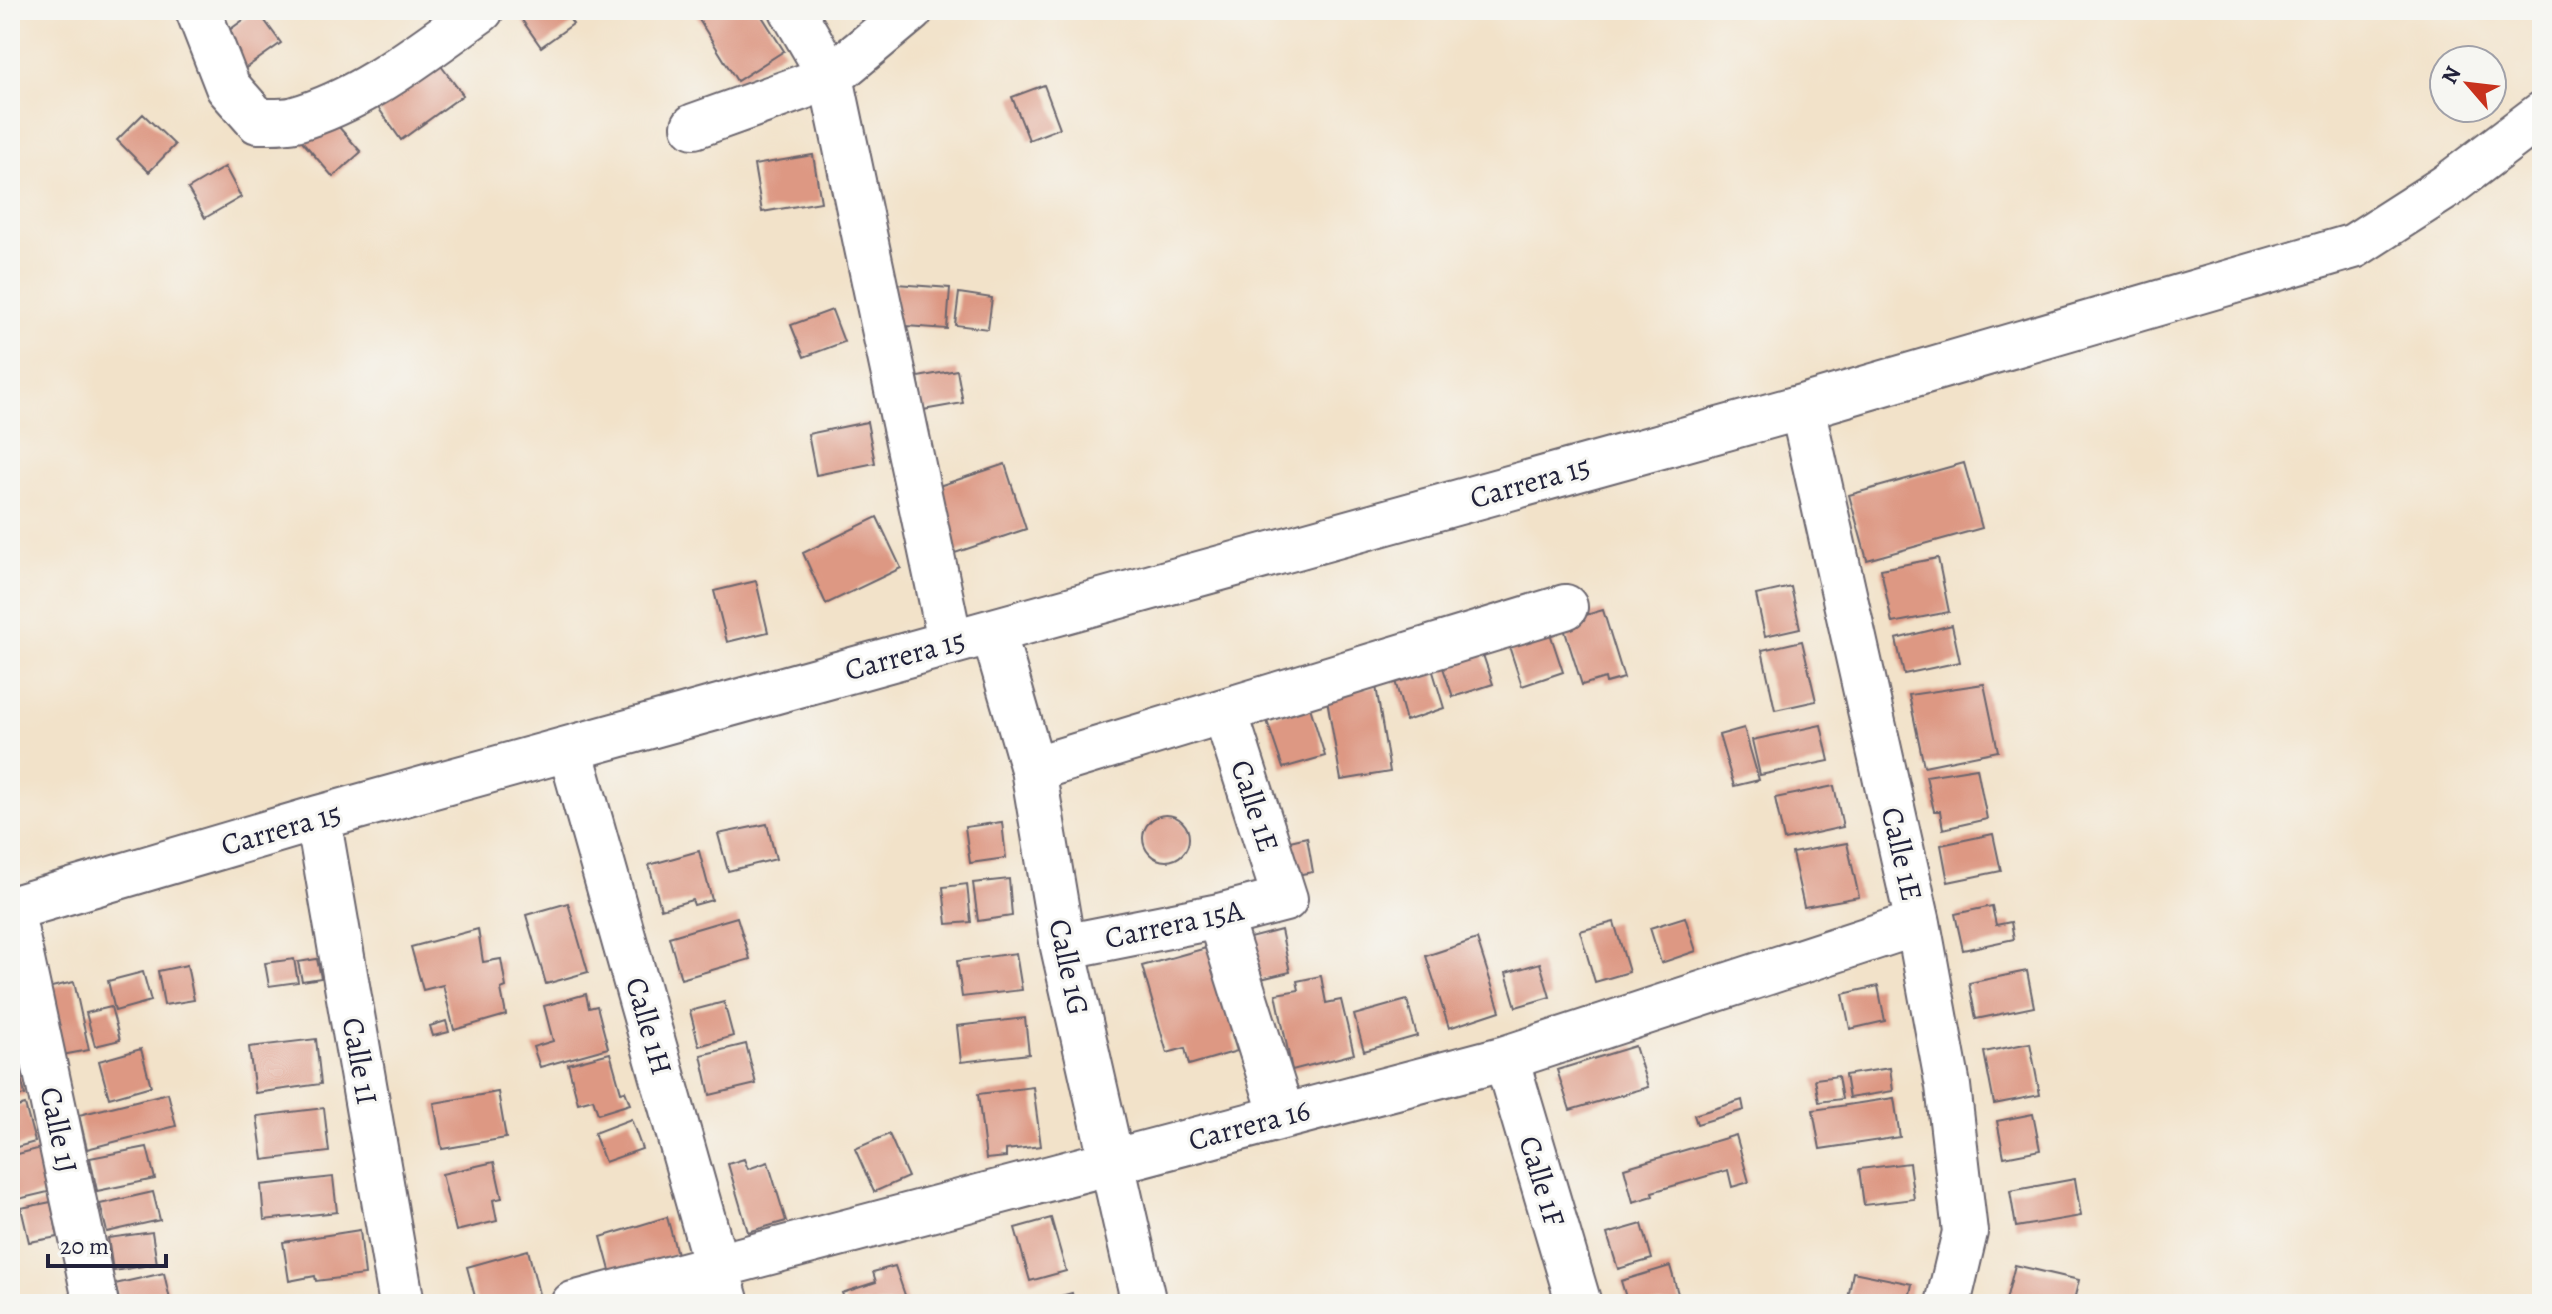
<svg xmlns="http://www.w3.org/2000/svg" width="2552" height="1314" viewBox="0 0 2552 1314" font-family="Alegreya,serif">
  <rect width="100%" height="100%" fill="#f6f6f2"/>
  <filter id="ink" filterUnits="userSpaceOnUse"><feTurbulence type="fractalNoise" baseFrequency=".0125" numOctaves="2"/><feDisplacementMap in="SourceGraphic" scale="16" xChannelSelector="R" yChannelSelector="G"/><feConvolveMatrix kernelMatrix="1 2 1 2 8 2 1 2 1" color-interpolation-filters="sRGB"/></filter>
  <filter id="wash" filterUnits="userSpaceOnUse"><feTurbulence type="fractalNoise" baseFrequency=".006" numOctaves="4" result="noise"/><feDisplacementMap in="SourceGraphic" scale="32" xChannelSelector="R" yChannelSelector="G"/><feGaussianBlur stdDeviation="1.8" result="paint"/><feColorMatrix in="noise" values="0 0 0 0 0 0 0 0 0 0 0 0 0 0 0 0 0 1.4 0 .05"/><feComposite in="paint" operator="in"/></filter>
  <g filter="url(#wash)">
    <rect width="100%" height="100%" fill="#f2e2c9"/>
    <g id="blocks">
      <!-- building -->
      <path fill="#dd9883" d="M 257,10 L 281,43 L 240,72 L 217,39 Z
        M 515,10 L 563,10 L 573,24 L 541,47 Z
        M 693,10 L 758,10 L 784,51 L 737,81 Z
        M 438,62 L 463,95 L 401,140 L 377,106 Z
        M 1044,85 L 1060,128 L 1029,140 L 1012,97 Z
        M 143,114 L 175,145 L 149,172 L 117,140 Z
        M 330,117 L 361,152 L 333,177 L 302,141 Z
        M 813,155 L 821,202 L 762,212 L 754,165 Z
        M 225,167 L 241,197 L 205,218 L 188,189 Z
        M 896,284 L 950,288 L 947,329 L 893,325 Z
        M 959,293 L 992,298 L 988,329 L 955,325 Z
        M 832,310 L 844,342 L 804,357 L 791,325 Z
        M 957,370 L 963,403 L 923,410 L 918,377 Z
        M 867,422 L 875,463 L 816,475 L 808,434 Z
        M 1964,463 L 1982,528 L 1867,560 L 1849,495 Z
        M 1005,464 L 1026,529 L 955,553 L 933,488 Z
        M 877,517 L 901,568 L 826,604 L 803,553 Z
        M 1938,558 L 1949,612 L 1892,623 L 1881,569 Z
        M 756,581 L 768,632 L 727,642 L 714,591 Z
        M 1791,587 L 1800,628 L 1765,636 L 1756,595 Z
        M 1603,610 L 1624,678 L 1606,683 L 1605,678 L 1582,685 L 1562,622 Z
        M 1952,625 L 1960,662 L 1904,674 L 1896,639 Z
        M 1548,627 L 1563,672 L 1522,686 L 1507,640 Z
        M 1802,641 L 1816,701 L 1775,710 L 1762,650 Z
        M 1481,649 L 1493,684 L 1453,697 L 1441,662 Z
        M 1431,665 L 1444,708 L 1406,721 L 1394,677 Z
        M 1984,684 L 1998,751 L 1924,766 L 1909,695 Z
        M 1376,686 L 1390,772 L 1341,780 L 1326,694 Z
        M 1309,704 L 1325,756 L 1283,768 L 1266,718 Z
        M 1821,725 L 1829,761 L 1760,775 L 1752,740 Z
        M 1744,728 L 1759,780 L 1734,786 L 1719,735 Z
        M 1977,768 L 1987,819 L 1943,829 L 1940,811 L 1934,811 L 1926,776 Z
        M 1834,786 L 1843,827 L 1784,840 L 1775,798 Z
        M1143 838a23 23 0 1 1 46 0a23 23 0 1 1-46 0Z
        M 1002,822 L 1006,858 L 970,863 L 965,827 Z
        M 767,824 L 776,859 L 728,871 L 718,834 Z
        M 1993,834 L 2001,871 L 1948,882 L 1941,845 Z
        M 1307,837 L 1313,872 L 1296,875 L 1290,841 Z
        M 1847,843 L 1859,897 L 1804,907 L 1792,853 Z
        M 699,851 L 712,900 L 694,905 L 692,900 L 661,909 L 649,865 Z
        M 1009,879 L 1012,916 L 978,921 L 973,883 Z
        M 967,884 L 971,922 L 947,924 L 943,887 Z
        M 568,903 L 588,972 L 546,984 L 526,915 Z
        M 1992,906 L 1996,925 L 2011,922 L 2014,939 L 1963,950 L 1955,914 Z
        M 737,917 L 750,959 L 681,979 L 669,937 Z
        M 1685,917 L 1696,951 L 1661,963 L 1650,928 Z
        M 1614,922 L 1629,972 L 1595,982 L 1580,931 Z
        M 478,929 L 483,962 L 501,959 L 506,987 L 501,989 L 506,1015 L 454,1030 L 443,985 L 423,990 L 411,947 Z
        M 1281,930 L 1290,972 L 1244,983 L 1234,942 Z
        M 1477,939 L 1500,1011 L 1449,1028 L 1426,956 Z
        M 1224,943 L 1249,1030 L 1232,1035 L 1237,1051 L 1189,1065 L 1185,1048 L 1167,1053 L 1142,966 Z
        M 1016,953 L 1022,990 L 962,997 L 957,961 Z
        M 294,959 L 298,982 L 269,986 L 265,963 Z
        M 317,959 L 321,978 L 302,981 L 298,962 Z
        M 1540,963 L 1550,997 L 1516,1007 L 1506,973 Z
        M 187,965 L 194,1000 L 164,1005 L 158,971 Z
        M 2027,971 L 2034,1007 L 1976,1019 L 1969,983 Z
        M 143,972 L 151,1001 L 115,1011 L 108,981 Z
        M 1321,976 L 1326,1003 L 1341,1000 L 1354,1054 L 1292,1070 L 1276,994 L 1299,990 L 1297,981 Z
        M 74,982 L 89,1050 L 62,1055 L 47,988 Z
        M 1878,986 L 1885,1021 L 1850,1029 L 1843,994 Z
        M 586,994 L 589,1008 L 597,1006 L 608,1048 L 540,1067 L 533,1047 L 553,1041 L 544,1006 Z
        M 1407,1000 L 1417,1036 L 1364,1051 L 1354,1015 Z
        M 724,1002 L 733,1036 L 699,1046 L 690,1011 Z
        M 111,1007 L 120,1040 L 95,1046 L 86,1013 Z
        M 10,1010 L 20,1049 L 10,1051 Z
        M 1025,1018 L 1029,1054 L 961,1062 L 957,1026 Z
        M 446,1021 L 449,1032 L 433,1036 L 430,1026 Z
        M 316,1039 L 321,1084 L 255,1093 L 249,1047 Z
        M 2030,1043 L 2040,1095 L 1994,1104 L 1984,1052 Z
        M 746,1044 L 756,1084 L 710,1095 L 701,1055 Z
        M 1635,1046 L 1648,1087 L 1570,1110 L 1557,1070 Z
        M 141,1049 L 151,1086 L 109,1098 L 99,1061 Z
        M 610,1053 L 621,1092 L 625,1091 L 630,1104 L 598,1114 L 593,1099 L 578,1103 L 568,1064 Z
        M 15,1054 L 25,1095 L 10,1098 L 10,1055 Z
        M 1890,1068 L 1893,1091 L 1849,1098 L 1845,1075 Z
        M 1838,1076 L 1842,1099 L 1819,1102 L 1815,1079 Z
        M 1033,1087 L 1041,1146 L 1006,1150 L 1006,1157 L 986,1159 L 978,1094 Z
        M 498,1092 L 506,1138 L 442,1149 L 434,1103 Z
        M 168,1093 L 176,1126 L 87,1149 L 79,1115 Z
        M 1894,1098 L 1900,1137 L 1820,1149 L 1813,1110 Z
        M 1742,1100 L 1744,1110 L 1697,1124 L 1694,1115 Z
        M 25,1105 L 35,1142 L 10,1149 L 10,1109 Z
        M 324,1108 L 329,1152 L 263,1160 L 257,1116 Z
        M 2033,1114 L 2040,1150 L 2004,1157 L 1997,1121 Z
        M 631,1119 L 642,1149 L 605,1162 L 594,1133 Z
        M 889,1134 L 908,1177 L 874,1192 L 855,1149 Z
        M 1736,1135 L 1749,1182 L 1732,1187 L 1728,1170 L 1652,1192 L 1653,1196 L 1633,1202 L 1624,1168 Z
        M 147,1147 L 155,1179 L 97,1191 L 90,1158 Z
        M 41,1148 L 48,1192 L 10,1201 L 10,1156 Z
        M 744,1159 L 748,1169 L 768,1162 L 786,1221 L 748,1232 L 728,1164 Z
        M 494,1162 L 502,1198 L 493,1200 L 497,1221 L 456,1231 L 442,1174 Z
        M 1909,1163 L 1914,1199 L 1864,1205 L 1859,1169 Z
        M 333,1177 L 337,1212 L 264,1220 L 261,1185 Z
        M 2075,1179 L 2081,1216 L 2016,1227 L 2010,1191 Z
        M 153,1192 L 160,1220 L 107,1232 L 100,1204 Z
        M 51,1202 L 58,1237 L 29,1242 L 21,1208 Z
        M 667,1217 L 677,1254 L 611,1274 L 601,1237 Z
        M 1051,1218 L 1066,1271 L 1030,1281 L 1015,1228 Z
        M 1642,1224 L 1652,1259 L 1618,1269 L 1607,1234 Z
        M 360,1230 L 365,1275 L 316,1281 L 315,1276 L 289,1281 L 283,1242 Z
        M 152,1232 L 157,1264 L 113,1271 L 108,1238 Z
        M 528,1250 L 539,1294 L 503,1304 L 477,1304 L 467,1267 Z
        M 2015,1265 L 2079,1280 L 2073,1304 L 2005,1304 Z
        M 895,1266 L 907,1301 L 897,1304 L 846,1304 L 842,1293 L 876,1282 L 873,1272 Z
        M 1670,1266 L 1681,1304 L 1628,1304 L 1621,1281 Z
        M 1853,1272 L 1912,1284 L 1908,1304 L 1847,1304 Z
        M 164,1273 L 171,1304 L 120,1304 L 115,1284 Z
        M 1072,1293 L 1075,1304 L 1035,1304 L 1035,1303 Z"/>
    </g>
  </g>
  <g filter="url(#ink)">
    <use href="#blocks" fill-opacity="0" stroke="#6b656d" stroke-width="2"/>
    <g fill="none" stroke-linecap="round" stroke-linejoin="round">
      <defs>
        <path id="minor" d="M 198,10 L 228,87 L 258,121 C 269,121 283,122 295,119 C 365,99 423,51 481,10
          M 792,10 L 831,77 L 950,641
          M 694,126 L 831,77 L 911,10
          M 1802,407 L 1918,923 L 1948,1086 L 1965,1232 L 1948,1304
          M 993,631 L 1033,769 L 1063,947 L 1144,1304
          M 570,749 L 727,1304
          M 1033,769 L 1565,607
          M 318,818 L 402,1304
          M 10,909 L 318,818 L 1802,407 L 2354,246 L 2446,187 L 2542,114
          M 11,909 L 96,1304
          M 1219,916 L 1282,1115
          M 1063,947 L 1219,916 L 1285,899 L 1225,712
          M 1506,1058 L 1579,1304
          M 573,1304 L 1506,1058 L 1918,923"/>
      </defs>
      <!-- minor casing -->
      <use href="#minor" stroke="#6b656d" stroke-width="48"/>
      <!-- minor -->
      <use href="#minor" stroke="#fff" stroke-width="44"/>
    </g>
  </g>
  <g text-anchor="middle" dominant-baseline="central" stroke-width="6" stroke-linejoin="round" paint-order="stroke">
    <!-- street labels -->
    <g font-size="30" fill="#22223b" stroke="#f6f6f2">
      <text transform="translate(1530 482) rotate(-16)">Carrera 15</text>
      <text transform="translate(905 655) rotate(-15)">Carrera 15</text>
      <text transform="translate(1255 806) rotate(72)">Calle 1E</text>
      <text transform="translate(281 829) rotate(-16)">Carrera 15</text>
      <text transform="translate(1902 854) rotate(77)">Calle 1E</text>
      <text transform="translate(1174 924) rotate(-12)">Carrera 15A</text>
      <text transform="translate(1069 967) rotate(78)">Calle 1G</text>
      <text transform="translate(649 1026) rotate(74)">Calle 1H</text>
      <text transform="translate(360 1061) rotate(80)">Calle 1I</text>
      <text transform="translate(1249 1125) rotate(-15)">Carrera 16</text>
      <text transform="translate(59 1130) rotate(78)">Calle 1J</text>
      <text transform="translate(1542 1181) rotate(73)">Calle 1F</text>
    </g>
  </g>
  <!-- margin -->
  <rect width="2552" height="1314" fill="none" stroke="#f6f6f2" stroke-width="40"/>
  <!-- north arrow -->
  <g transform="translate(2468 84) rotate(298)"><circle r="38" fill="#f6f6f2" stroke="#a1a1a9" stroke-width="2"/>
  <path d="M0-6L14 30L0 20L-14 30Z" fill="#c8321e"/>
  <text y="-12" font-size="22" font-weight="bold" text-anchor="middle" fill="#22223b">N</text>
  </g>
  <!-- scale -->
  <path d="M48 1254v12h118v-12" fill="none" stroke="#22223b" stroke-width="4"/>
  <text x="60" y="1254" font-size="24" fill="#22223b" stroke="#f6f6f2" stroke-width="6" paint-order="stroke">20 m</text>
</svg>
